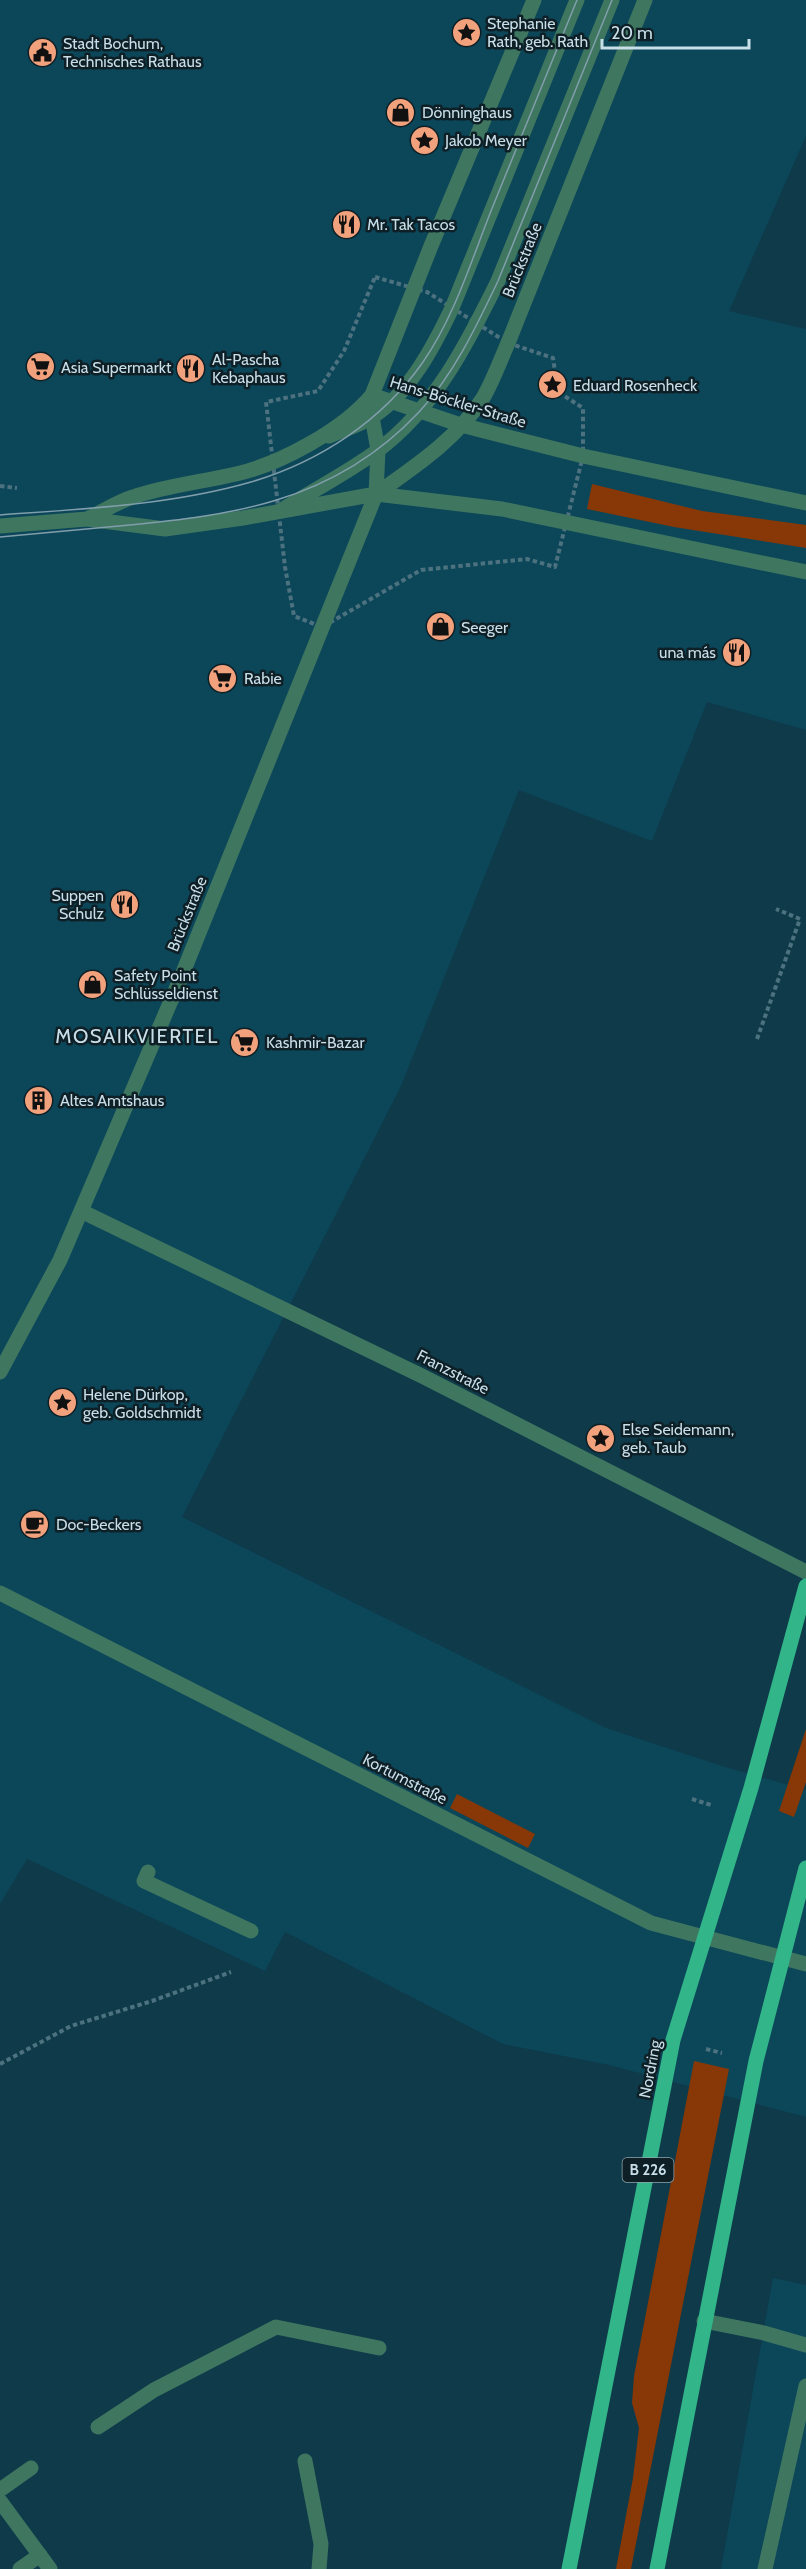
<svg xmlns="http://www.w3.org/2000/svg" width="806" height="2569" viewBox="0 0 806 2569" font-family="Cabin,sans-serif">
  <rect width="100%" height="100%" fill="#0e3a4a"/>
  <!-- built -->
  <path fill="#0c4659" d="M 0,0 L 806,0 L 806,136 L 729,311 L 806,329 L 806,730 L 707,702 L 652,841 L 519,790 L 401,1086 L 182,1517 L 606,1728 L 722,1766 L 806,1790 L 806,2117 L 609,2065 L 503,2044 L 285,1932 L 265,1971 L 27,1859 L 0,1904 Z
    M 773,2278 L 806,2285 L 806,2569 L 721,2569 Z"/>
  <!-- green -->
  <path fill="#873806" d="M 592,484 L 702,511 L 806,525 L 806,548 L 674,527 L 587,509 Z
    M 806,1729 L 806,1782 L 794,1817 L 779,1811 Z
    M 457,1794 L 535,1834 L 528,1848 L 450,1808 Z
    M 694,2061 L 729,2069 L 631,2569 L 616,2569 L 633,2478 L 639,2428 L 632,2403 L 634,2376 Z"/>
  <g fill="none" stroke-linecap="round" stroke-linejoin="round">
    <!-- path -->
    <path stroke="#4c717f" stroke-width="4" stroke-dasharray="4.5 3" stroke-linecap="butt" d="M 375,277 L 427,292 L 508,343 L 553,358 L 558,392 L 583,408 L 583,456 L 555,567 L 527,559 L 421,570 L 322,627 L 294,616 L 285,567 L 266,402 L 318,391 L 344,351 Z
      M 0,486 L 17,488
      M 757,1039 L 800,919 L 776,909
      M 692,1799 L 711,1805
      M 706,2049 L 722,2053
      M 0,2064 L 71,2026 L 152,2001 L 231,1972"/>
    <!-- lane -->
    <path stroke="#3f7660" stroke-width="15" d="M 329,436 C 343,430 360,425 372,417 C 409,394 434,346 452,308 L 577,0
      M 280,511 C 312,491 347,473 377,451 C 435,408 467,344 498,281 L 612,0
      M 148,1872 L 144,1881 L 251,1931
      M 704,2321 L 764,2333 L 806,2345
      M 98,2427 L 154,2390 L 276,2327 L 379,2348
      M 305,2461 L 321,2544 L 319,2569
      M 0,2490 L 31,2468
      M 20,2569 L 40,2555
      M 765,2569 L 806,2386"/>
    <!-- street -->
    <path stroke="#3f7660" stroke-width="15" d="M 372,395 L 461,425 L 583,456 L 806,503
      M 376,494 C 414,467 457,439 483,398 C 493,381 500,361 508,343 L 645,0
      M 87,519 C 102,512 117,502 133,497 C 165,486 202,482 236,474 C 280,464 343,430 372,395
      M 0,526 L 87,519 L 165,529 L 243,518 L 376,494 L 502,509 L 806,572
      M 81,1211 L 422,1376 L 806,1572
      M 0,1372 L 60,1260 L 81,1211 L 182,975 L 376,494 L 378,450 L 372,417 L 372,395 L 431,246 L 534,0
      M 0,1593 L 651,1923 L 806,1964
      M 0,2501 L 50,2569"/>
    <!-- primary -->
    <path stroke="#31b589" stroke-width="15" d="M 569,2569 L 673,2040 L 751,1788 L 806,1586
      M 657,2569 L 756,2061 L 806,1868"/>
    <!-- tram -->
    <path stroke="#809eab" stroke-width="1.5" d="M 0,515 C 83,509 171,505 251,482 C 319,462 382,421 423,362 C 455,316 472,258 493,206 C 521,137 549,69 577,0
      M 0,537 C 36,534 72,530 108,527 C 228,516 332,505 419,412 C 454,374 476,327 498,281 L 612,0"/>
  </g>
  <!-- icons -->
  <defs>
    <symbol id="sight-disc" viewBox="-11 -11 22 22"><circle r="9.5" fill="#f1a17c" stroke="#0e1f26"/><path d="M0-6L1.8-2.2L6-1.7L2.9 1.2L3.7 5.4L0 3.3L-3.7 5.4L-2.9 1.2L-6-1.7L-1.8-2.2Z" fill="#111"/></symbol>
    <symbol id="civic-disc" viewBox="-11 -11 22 22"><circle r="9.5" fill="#f1a17c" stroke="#0e1f26"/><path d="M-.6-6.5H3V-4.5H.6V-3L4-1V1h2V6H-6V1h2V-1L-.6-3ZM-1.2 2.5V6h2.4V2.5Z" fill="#111"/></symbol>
    <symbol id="shop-disc" viewBox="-11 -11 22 22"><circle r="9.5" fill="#f1a17c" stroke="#0e1f26"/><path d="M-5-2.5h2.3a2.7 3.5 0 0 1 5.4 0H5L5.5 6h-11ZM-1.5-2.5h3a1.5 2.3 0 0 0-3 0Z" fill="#111"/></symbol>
    <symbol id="restaurant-disc" viewBox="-11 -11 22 22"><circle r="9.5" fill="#f1a17c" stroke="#0e1f26"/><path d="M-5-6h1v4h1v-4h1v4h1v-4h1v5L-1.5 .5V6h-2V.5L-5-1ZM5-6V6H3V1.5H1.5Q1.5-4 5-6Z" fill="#111"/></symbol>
    <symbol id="supermarket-disc" viewBox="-11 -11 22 22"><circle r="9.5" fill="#f1a17c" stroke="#0e1f26"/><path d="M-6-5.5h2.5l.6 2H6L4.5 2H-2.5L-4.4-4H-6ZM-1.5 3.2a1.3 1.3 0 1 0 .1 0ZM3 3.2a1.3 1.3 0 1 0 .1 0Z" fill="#111"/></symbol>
    <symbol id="building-disc" viewBox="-11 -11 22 22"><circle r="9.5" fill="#f1a17c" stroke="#0e1f26"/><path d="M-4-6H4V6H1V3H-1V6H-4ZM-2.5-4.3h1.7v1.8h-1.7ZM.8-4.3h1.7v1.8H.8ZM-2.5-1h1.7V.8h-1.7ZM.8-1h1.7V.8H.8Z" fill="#111"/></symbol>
    <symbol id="cafe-disc" viewBox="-11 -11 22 22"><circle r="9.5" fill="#f1a17c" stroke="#0e1f26"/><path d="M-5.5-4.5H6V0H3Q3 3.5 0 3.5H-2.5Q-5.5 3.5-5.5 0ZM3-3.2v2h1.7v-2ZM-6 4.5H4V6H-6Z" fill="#111"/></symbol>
  </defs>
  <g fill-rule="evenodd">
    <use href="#sight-disc" x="450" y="16" width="33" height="33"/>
    <use href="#civic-disc" x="26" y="36" width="33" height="33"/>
    <use href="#shop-disc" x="384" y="96" width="33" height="33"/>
    <use href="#sight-disc" x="408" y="124" width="33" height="33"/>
    <use href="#restaurant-disc" x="330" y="208" width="33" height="33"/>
    <use href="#supermarket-disc" x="24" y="350" width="33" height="33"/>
    <use href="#restaurant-disc" x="174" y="352" width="33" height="33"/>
    <use href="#sight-disc" x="536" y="368" width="33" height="33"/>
    <use href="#shop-disc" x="424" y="610" width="33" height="33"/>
    <use href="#restaurant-disc" x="720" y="636" width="33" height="33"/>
    <use href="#supermarket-disc" x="206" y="662" width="33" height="33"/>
    <use href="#restaurant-disc" x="108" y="888" width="33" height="33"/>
    <use href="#shop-disc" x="76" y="968" width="33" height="33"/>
    <use href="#supermarket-disc" x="228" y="1026" width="33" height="33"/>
    <use href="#building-disc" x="22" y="1084" width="33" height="33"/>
    <use href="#sight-disc" x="46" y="1386" width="33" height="33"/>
    <use href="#sight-disc" x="584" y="1422" width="33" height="33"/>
    <use href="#cafe-disc" x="18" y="1508" width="33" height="33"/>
  </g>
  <g text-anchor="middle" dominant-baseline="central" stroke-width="5" stroke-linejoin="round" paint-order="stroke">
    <!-- shield labels -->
    <rect fill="#0e1f26" stroke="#90a5ae" stroke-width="1.5" x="622.5" y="2158" width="51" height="24" rx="4.5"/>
    <g font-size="15" font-weight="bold" fill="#c8dee8">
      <text x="648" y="2170">B 226</text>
    </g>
    <!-- poi labels -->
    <g font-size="16" fill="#c8dee8" stroke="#0e1f26" text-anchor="start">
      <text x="487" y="23">Stephanie<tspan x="487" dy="18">Rath, geb. Rath</tspan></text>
      <text x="63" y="43">Stadt Bochum,<tspan x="63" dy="18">Technisches Rathaus</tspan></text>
      <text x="422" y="112">Dönninghaus</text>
      <text x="445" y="140">Jakob Meyer</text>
      <text x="367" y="224">Mr. Tak Tacos</text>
      <text x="212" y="359">Al-Pascha<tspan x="212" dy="18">Kebaphaus</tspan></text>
      <text x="61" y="367">Asia Supermarkt</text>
      <text x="573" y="385">Eduard Rosenheck</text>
      <text x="461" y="627">Seeger</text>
      <text x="716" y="652" text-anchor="end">una más</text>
      <text x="244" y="678">Rabie</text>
      <text x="104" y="895" text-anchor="end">Suppen<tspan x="104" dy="18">Schulz</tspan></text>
      <text x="114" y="975">Safety Point<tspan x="114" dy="18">Schlüsseldienst</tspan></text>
      <text x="266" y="1042">Kashmir-Bazar</text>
      <text x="60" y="1100">Altes Amtshaus</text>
      <text x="83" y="1394">Helene Dürkop,<tspan x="83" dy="18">geb. Goldschmidt</tspan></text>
      <text x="622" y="1429">Else Seidemann,<tspan x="622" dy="18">geb. Taub</tspan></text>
      <text x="56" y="1524">Doc-Beckers</text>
    </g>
    <!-- street labels -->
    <g font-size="16" fill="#c8dee8" stroke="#0e1f26">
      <text transform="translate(522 260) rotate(-68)">Brückstraße</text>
      <text transform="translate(458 402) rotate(17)">Hans-Böckler-Straße</text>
      <text transform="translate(187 914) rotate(-68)">Brückstraße</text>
      <text transform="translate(453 1372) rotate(27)">Franzstraße</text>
      <text transform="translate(405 1779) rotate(27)">Kortumstraße</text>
      <text transform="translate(650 2069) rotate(-79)">Nordring</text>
    </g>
    <!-- quarter labels -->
    <g font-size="20" letter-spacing="1.5" fill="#c8dee8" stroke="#0e1f26">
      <text x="137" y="1036">MOSAIKVIERTEL</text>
    </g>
  </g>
  <!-- scale -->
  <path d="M602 39v9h147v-9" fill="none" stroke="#c8dee8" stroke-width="3"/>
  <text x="611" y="39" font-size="18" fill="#c8dee8" stroke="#0e1f26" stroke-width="4.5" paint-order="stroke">20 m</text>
</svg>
